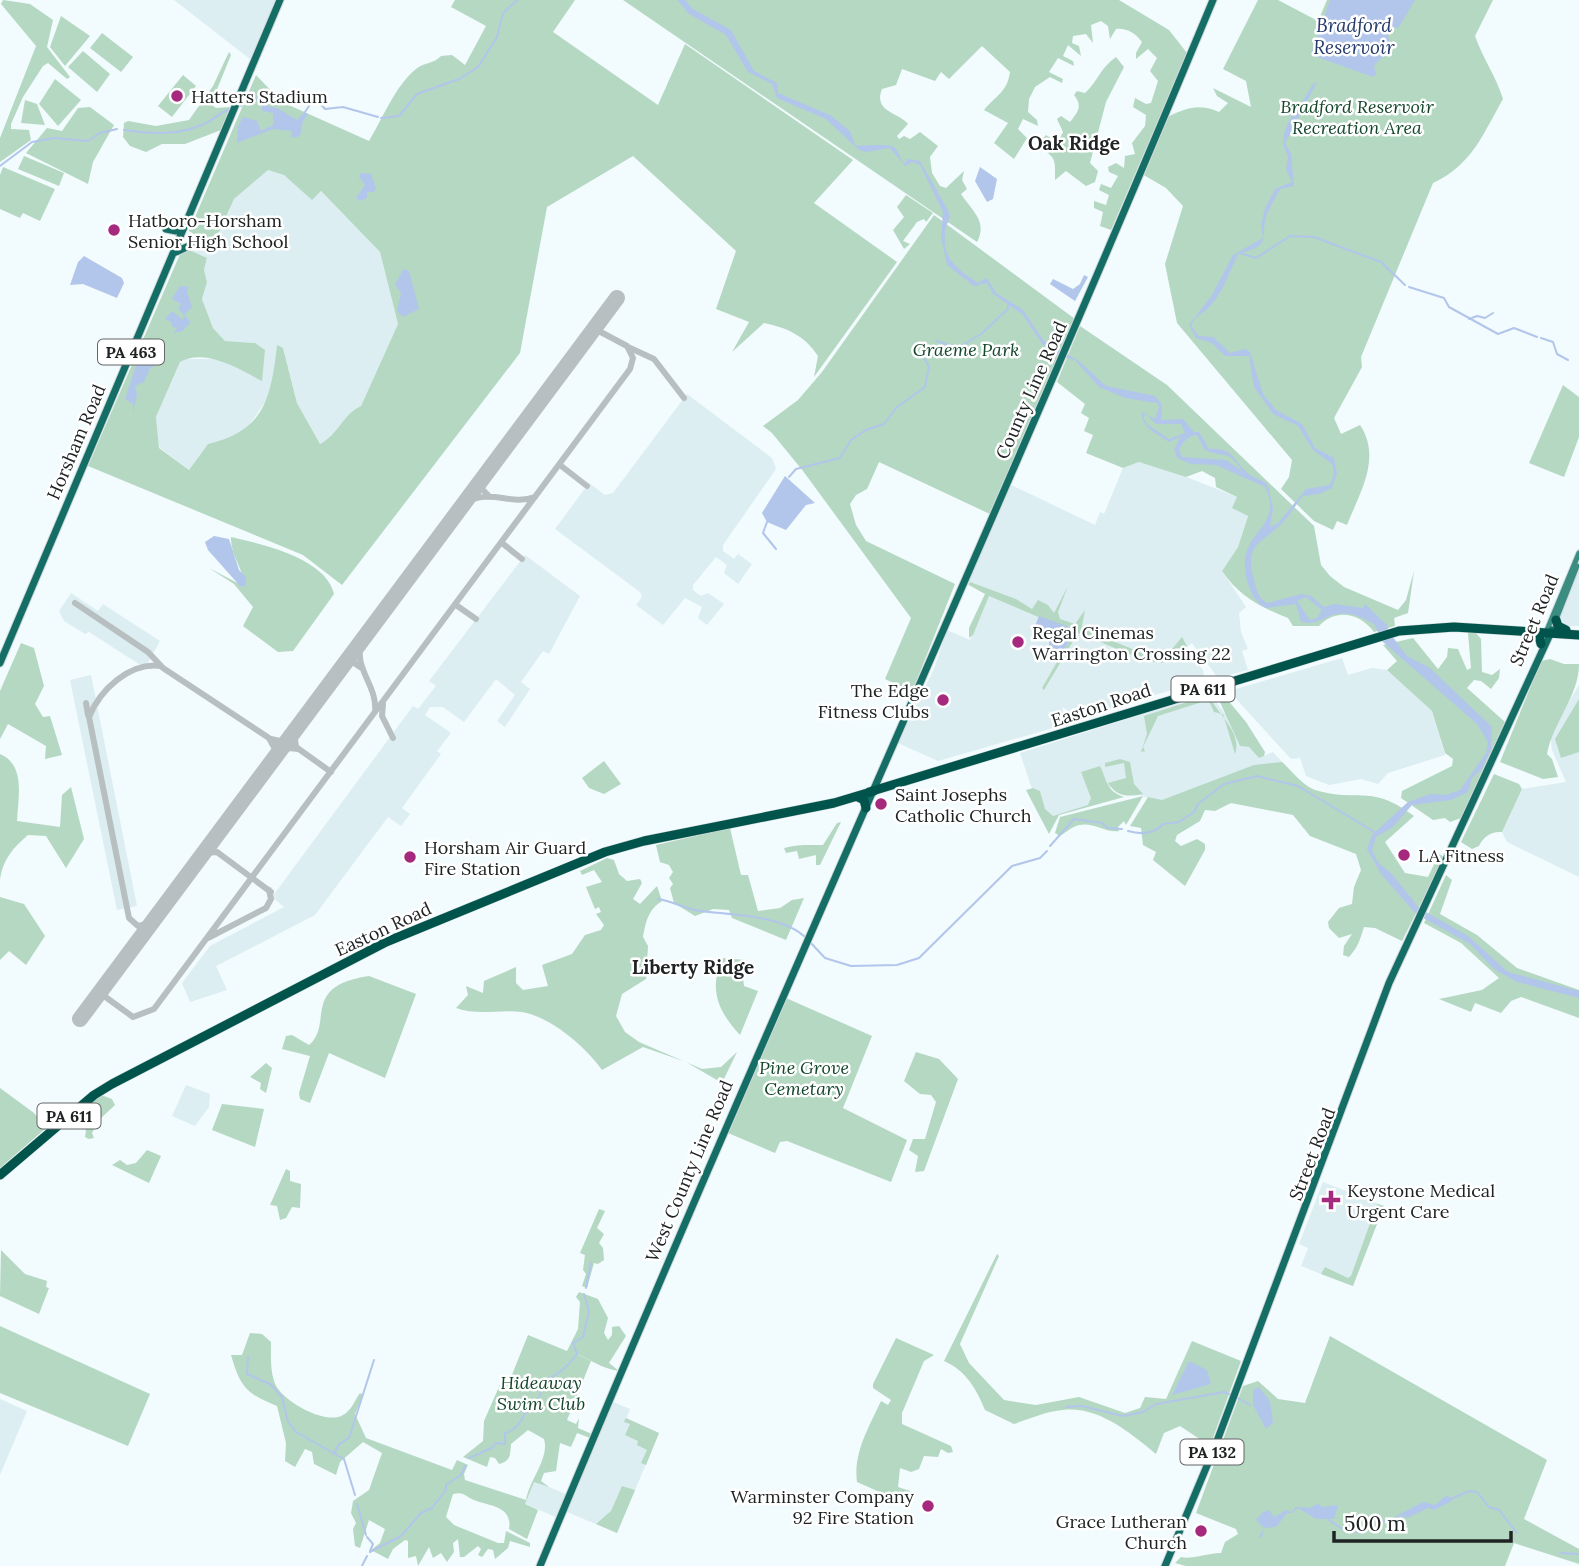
<svg xmlns="http://www.w3.org/2000/svg" width="1579" height="1566" viewBox="0 0 1579 1566" font-family="Lora,serif">
  <rect width="100%" height="100%" fill="#f2fbfd"/>
  <!-- built -->
  <path fill="#dceef2" fill-rule="evenodd" d="M 174,0 L 276,0 L 250,59 Z
    M 268,170 L 285,175 L 312,199 L 321,191 L 380,252 L 398,324 L 361,406 L 333,438 L 320,444 L 297,403 L 283,348 L 277,346 L 271,393 L 248,427 L 229,439 L 208,444 L 189,470 L 159,447 L 156,417 L 180,362 L 186,359 L 219,359 L 262,380 L 255,343 L 225,341 L 213,328 L 202,299 L 207,282 L 204,270 L 207,259 L 187,249 L 193,236 L 214,246 L 234,199 Z
    M 687,394 L 772,458 L 776,469 L 723,545 L 723,551 L 734,559 L 738,554 L 752,564 L 738,584 L 724,573 L 727,565 L 716,557 L 693,585 L 693,590 L 701,596 L 708,593 L 724,604 L 707,625 L 698,618 L 702,607 L 685,598 L 663,625 L 636,605 L 642,597 L 640,592 L 555,529 L 589,483 L 605,495 L 613,493 Z
    M 1139,462 L 1156,465 L 1237,497 L 1248,515 L 1238,547 L 1222,571 L 1246,607 L 1239,613 L 1241,632 L 1248,649 L 1242,651 L 1248,670 L 1218,678 L 1192,643 L 1187,647 L 1204,672 L 1201,681 L 1080,718 L 1062,707 L 1067,724 L 938,761 L 898,743 L 934,669 L 947,630 L 970,640 L 989,594 L 966,584 L 1009,484 L 1095,525 L 1100,512 L 1104,514 L 1123,468 ZM 1042,615 L 1075,629 L 1067,644 L 1036,630 Z
    M 525,555 L 580,596 L 549,654 L 543,651 L 521,682 L 530,689 L 505,727 L 497,721 L 515,695 L 496,679 L 464,722 L 443,707 L 430,707 L 425,715 L 451,733 L 437,751 L 441,754 L 402,808 L 410,814 L 401,826 L 388,817 L 315,915 L 216,966 L 227,990 L 190,1002 L 182,983 L 210,946 L 284,907 L 272,897 L 413,706 L 418,709 L 436,686 L 429,681 Z
    M 1579,568 L 1579,626 L 1561,626 L 1558,622 Z
    M 71,593 L 98,611 L 103,604 L 160,641 L 145,668 L 89,632 L 85,634 L 64,621 L 59,611 Z
    M 1342,658 L 1348,675 L 1372,668 L 1387,670 L 1432,711 L 1445,755 L 1388,773 L 1378,784 L 1361,779 L 1329,785 L 1306,776 L 1300,758 L 1291,759 L 1229,691 Z
    M 91,675 L 137,906 L 117,910 L 70,680 Z
    M 1579,685 L 1579,877 L 1507,842 L 1502,832 L 1522,789 L 1566,782 L 1552,750 L 1550,733 Z
    M 1209,693 L 1227,716 L 1240,746 L 1249,747 L 1259,758 L 1273,752 L 1283,763 L 1165,805 L 1133,792 L 1128,782 L 1099,791 L 1102,802 L 1048,818 L 1031,786 L 1020,753 Z
    M 186,1085 L 210,1094 L 209,1107 L 195,1126 L 172,1116 Z
    M 1323,1182 L 1384,1206 L 1352,1286 L 1301,1266 L 1308,1248 L 1299,1244 Z
    M 0,1399 L 27,1411 L 0,1475 Z
    M 613,1402 L 630,1409 L 626,1419 L 659,1433 L 617,1533 L 567,1512 Z
    M 534,1481 L 566,1494 L 556,1517 L 525,1504 Z"/>
  <!-- green -->
  <path fill="#b5d8c2" d="M 3,0 L 30,4 L 53,20 L 47,47 L 70,77 L 67,79 L 48,63 L 43,66 L 23,97 L 11,124 L 11,129 L 29,130 L 31,140 L 0,162 L 0,138 L 36,46 L 1,4 Z
    M 455,0 L 575,0 L 553,32 L 658,105 L 685,44 L 853,160 L 814,203 L 897,262 L 814,377 L 818,356 C 805,336 788,328 764,323 L 732,352 L 749,322 L 716,309 L 736,251 L 633,156 L 547,207 L 520,353 L 342,585 L 303,555 L 88,466 L 181,252 L 187,249 L 207,258 L 204,270 L 207,282 L 202,299 L 213,328 L 225,341 L 255,343 L 265,350 L 262,381 C 238,369 207,348 180,362 L 156,417 L 159,448 L 189,470 L 208,444 C 265,431 271,397 277,345 L 283,348 L 297,403 L 320,444 C 338,435 343,414 361,406 L 398,324 L 380,252 L 321,191 L 312,200 L 284,175 L 268,170 L 234,199 L 213,246 L 189,231 L 256,75 L 282,102 L 369,141 C 383,118 395,86 416,69 C 424,62 434,64 441,56 L 452,55 L 465,65 L 486,26 L 451,7 Z
    M 623,0 L 1119,0 L 1169,30 L 1187,53 L 1111,230 L 1100,226 L 1103,212 L 1094,208 L 1094,201 L 1106,205 L 1109,195 L 1099,190 L 1101,184 L 1111,188 L 1118,176 L 1109,172 L 1108,167 L 1116,163 L 1124,168 L 1125,156 L 1135,154 L 1132,143 L 1145,126 L 1146,115 L 1133,107 L 1135,98 L 1146,104 L 1151,103 L 1158,81 L 1150,71 L 1157,58 L 1148,49 L 1136,59 L 1136,53 L 1142,42 C 1135,33 1127,28 1116,29 L 1110,39 L 1108,26 L 1101,21 L 1091,25 L 1093,43 L 1086,34 L 1073,36 L 1072,43 L 1079,46 L 1081,56 L 1068,45 L 1063,56 L 1073,61 L 1074,66 L 1058,58 L 1049,72 L 1063,79 L 1062,83 L 1050,77 L 1035,87 L 1029,99 L 1028,112 L 1037,120 L 1038,126 L 1023,119 L 1018,129 L 1027,138 L 1014,159 L 994,143 L 1008,123 L 984,110 C 996,95 1007,93 1010,72 L 982,46 L 949,79 L 941,72 L 935,81 L 902,69 L 896,85 L 882,89 C 873,112 898,112 908,124 L 897,136 L 899,139 L 904,136 L 910,139 L 920,132 L 938,146 L 930,157 L 932,173 L 940,186 L 946,188 L 964,171 L 962,180 L 967,189 L 961,194 C 972,211 988,221 977,242 Z
    M 1258,0 L 1278,0 L 1318,21 L 1327,0 L 1493,0 L 1475,36 C 1483,59 1496,76 1503,99 C 1483,134 1472,165 1433,183 L 1361,357 L 1362,367 L 1334,418 L 1341,434 L 1360,425 C 1382,458 1360,492 1347,525 L 1337,521 L 1333,530 L 1314,521 L 1281,489 L 1289,477 L 1292,460 L 1177,323 L 1165,264 L 1183,206 L 1166,188 L 1142,174 L 1167,117 C 1187,108 1198,103 1219,112 L 1228,103 L 1217,96 L 1213,88 L 1251,107 L 1246,81 L 1223,69 Z
    M 61,16 L 90,36 L 65,66 L 50,47 Z
    M 102,33 L 133,57 L 121,72 L 90,48 Z
    M 83,51 L 110,74 L 97,92 L 68,67 Z
    M 229,52 L 231,55 L 213,99 L 212,105 L 216,108 L 230,107 L 221,130 L 185,144 L 162,144 L 146,152 L 130,146 L 123,137 L 124,123 L 128,121 L 156,126 L 189,120 L 213,86 Z
    M 1116,57 L 1124,67 L 1106,102 L 1090,163 L 1098,171 L 1095,182 L 1086,186 L 1066,171 L 1055,180 C 1055,158 1057,159 1037,145 L 1046,135 L 1054,140 L 1060,138 L 1063,132 L 1057,119 L 1061,116 L 1070,122 C 1078,112 1083,106 1074,95 L 1077,91 L 1085,93 C 1098,81 1101,67 1116,57 Z
    M 183,75 L 196,86 L 172,117 L 158,106 Z
    M 55,79 L 81,100 L 58,126 L 39,104 Z
    M 25,100 L 37,104 L 45,125 L 21,123 Z
    M 90,107 L 114,125 L 93,162 L 88,184 L 26,153 L 47,128 L 62,131 L 78,108 Z
    M 24,156 L 64,173 L 59,186 L 18,169 Z
    M 3,167 L 55,189 L 40,221 L 23,213 L 20,218 L 0,209 L 0,175 Z
    M 906,195 L 933,213 L 926,222 L 924,219 L 917,222 L 903,241 L 910,244 L 904,249 L 893,230 L 904,217 L 897,207 Z
    M 934,215 L 1075,319 L 992,515 L 879,462 L 867,489 L 856,495 L 850,504 L 856,525 L 866,541 L 955,584 L 912,692 L 885,679 L 911,618 L 803,471 L 772,433 L 763,426 L 798,400 L 822,372 Z
    M 1080,326 L 1167,385 L 1314,526 L 1321,565 L 1330,576 L 1344,587 L 1398,610 L 1406,600 L 1414,571 L 1408,613 L 1394,618 L 1395,626 L 1374,632 C 1360,613 1336,608 1319,626 L 1293,626 L 1288,618 C 1260,607 1239,596 1222,571 L 1238,547 L 1248,516 L 1232,508 L 1237,497 L 1216,487 L 1215,478 L 1202,471 L 1186,477 L 1139,462 L 1123,468 L 1086,453 L 1093,435 L 1084,431 L 1089,418 L 1081,413 L 1085,404 L 1057,382 Z
    M 1563,385 L 1579,397 L 1579,437 L 1564,477 L 1529,463 Z
    M 231,537 C 261,544 326,558 334,594 L 293,651 L 278,652 L 243,626 L 253,607 L 234,584 L 209,568 L 245,587 C 244,570 230,555 231,537 Z
    M 970,582 L 1016,599 L 1032,609 L 1038,600 L 1048,605 L 1054,613 L 1068,586 L 1058,612 L 1060,619 L 1075,624 L 1085,610 L 1082,626 L 1086,630 L 1142,653 L 1150,654 L 1152,650 L 1167,655 L 1182,637 L 1187,646 C 1179,651 1173,660 1165,662 C 1152,667 1096,639 1078,633 L 1044,690 L 1042,688 L 1072,636 L 1069,630 L 989,596 L 973,635 L 969,638 L 969,628 L 985,594 L 969,585 Z
    M 1468,633 L 1476,633 L 1481,639 L 1482,672 L 1492,675 L 1500,669 L 1499,678 L 1491,689 L 1481,681 L 1474,680 L 1467,688 L 1505,722 L 1461,818 L 1450,822 L 1445,818 L 1433,820 L 1401,798 L 1402,791 L 1452,766 L 1453,759 L 1445,753 L 1432,711 L 1387,670 L 1397,661 L 1383,645 L 1413,638 L 1438,669 L 1447,657 L 1448,648 L 1458,649 L 1467,670 L 1471,668 Z
    M 21,643 L 34,648 L 44,686 L 35,704 L 43,717 L 50,716 L 62,755 L 45,759 L 46,746 L 8,724 L 0,739 L 0,691 Z
    M 1550,659 L 1564,664 L 1579,664 C 1579,696 1553,722 1547,754 L 1552,759 L 1558,777 L 1543,779 L 1500,762 L 1541,661 Z
    M 1221,692 L 1246,722 L 1265,752 L 1264,756 L 1259,758 L 1249,747 L 1240,746 L 1219,700 Z
    M 1209,695 C 1216,713 1243,732 1235,754 L 1223,714 L 1214,712 L 1210,703 L 1205,701 L 1158,716 L 1143,747 L 1145,751 L 1141,752 L 1147,734 L 1144,716 Z
    M 1579,699 L 1579,752 L 1561,758 L 1555,739 Z
    M 0,754 C 26,765 18,798 17,821 L 60,827 L 62,795 L 71,787 L 84,839 L 66,868 L 46,836 L 28,835 C 13,848 3,859 0,879 Z
    M 1120,759 L 1130,762 L 1134,784 L 1143,794 C 1128,797 1117,797 1108,783 L 1126,778 L 1124,763 L 1105,767 L 1105,763 Z
    M 604,761 L 621,784 L 604,794 L 589,788 L 582,778 Z
    M 1282,762 C 1292,771 1302,785 1315,790 C 1358,803 1370,783 1414,816 L 1385,842 L 1405,873 L 1428,877 L 1439,854 L 1444,857 L 1402,941 L 1375,928 L 1364,927 C 1360,940 1358,947 1349,957 L 1343,955 L 1344,946 L 1352,934 L 1339,938 L 1329,928 L 1328,922 L 1339,908 L 1352,904 L 1354,887 L 1361,870 L 1356,854 L 1310,836 L 1293,815 L 1231,803 L 1215,811 L 1205,810 L 1200,821 L 1177,835 L 1175,841 L 1181,846 L 1197,839 L 1205,844 L 1205,850 L 1185,886 L 1153,860 L 1156,852 L 1143,845 L 1141,828 L 1130,826 L 1148,797 L 1162,800 L 1254,765 Z
    M 1100,766 C 1107,780 1106,791 1124,797 L 1059,815 L 1049,834 L 1026,790 L 1033,788 L 1040,791 L 1045,809 L 1053,816 L 1088,805 L 1091,798 L 1081,772 Z
    M 1494,774 L 1519,784 L 1522,789 L 1502,832 C 1491,831 1483,837 1479,846 L 1472,849 L 1461,842 Z
    M 1143,796 L 1126,825 L 1124,821 L 1118,827 L 1119,831 C 1103,833 1090,819 1074,827 C 1069,829 1065,833 1060,836 L 1055,833 L 1060,817 Z
    M 841,822 L 820,865 L 816,865 L 816,855 L 799,859 L 797,851 L 786,853 L 784,848 C 798,844 809,845 823,845 L 837,823 Z
    M 730,828 L 741,875 L 748,875 L 758,911 L 780,908 L 792,900 L 804,898 L 786,940 L 732,918 L 729,910 L 713,909 L 695,916 L 674,903 L 670,888 L 673,884 L 669,878 L 673,872 L 669,865 L 660,862 L 656,845 Z
    M 607,858 L 614,860 L 619,874 L 627,881 L 640,879 L 642,883 L 633,899 L 640,904 L 657,886 L 662,901 C 648,910 646,921 643,937 L 648,946 L 646,979 L 622,994 L 616,1016 L 625,1032 L 639,1042 L 702,1069 L 721,1067 L 737,1052 L 722,1083 L 686,1062 L 643,1047 L 602,1070 C 586,1047 551,1017 522,1012 C 500,1009 478,1016 456,1008 L 468,995 L 466,986 L 483,993 L 484,981 L 516,967 L 516,983 L 523,990 L 548,986 L 542,965 L 572,954 L 585,935 L 601,930 L 604,925 L 596,914 L 601,912 L 599,907 L 595,909 L 586,887 L 602,882 L 594,870 L 582,875 L 580,871 Z
    M 1446,875 L 1452,880 L 1440,914 L 1477,935 L 1517,968 L 1579,990 L 1579,1018 L 1521,997 L 1511,1001 L 1501,1013 L 1475,1003 L 1471,1012 L 1439,999 L 1482,990 L 1499,978 L 1461,943 L 1424,923 Z
    M 0,897 L 24,904 L 45,936 L 26,965 L 9,951 L 0,960 Z
    M 723,958 L 745,960 L 742,968 L 744,986 L 758,991 L 740,1035 C 718,1011 708,989 723,958 Z
    M 369,976 L 416,994 L 385,1078 L 329,1053 L 310,1103 L 300,1099 L 299,1093 L 310,1056 L 282,1049 L 286,1036 L 292,1035 L 309,1045 C 334,1024 300,986 369,976 Z
    M 786,998 L 872,1036 L 843,1108 L 907,1140 L 891,1182 L 787,1141 L 780,1142 L 775,1153 L 728,1133 Z
    M 916,1052 L 939,1059 L 958,1079 L 924,1171 L 915,1172 L 918,1156 L 909,1150 L 913,1139 L 925,1139 L 936,1102 L 931,1095 L 920,1094 L 904,1081 Z
    M 266,1063 L 272,1068 L 266,1093 L 260,1089 L 261,1083 L 250,1077 Z
    M 0,1088 L 34,1113 L 46,1128 L 0,1168 Z
    M 101,1095 L 112,1099 L 115,1105 L 99,1120 L 92,1133 L 94,1138 L 89,1139 L 85,1137 L 86,1130 L 71,1120 Z
    M 222,1104 L 264,1109 L 255,1147 L 212,1130 Z
    M 147,1150 L 161,1156 L 149,1183 L 112,1165 L 120,1160 L 127,1165 L 136,1163 Z
    M 286,1169 L 290,1171 L 290,1181 L 301,1184 L 300,1208 L 292,1207 L 286,1218 L 280,1220 L 277,1206 L 270,1205 Z
    M 1377,1204 L 1384,1206 L 1353,1286 L 1321,1274 L 1325,1267 L 1348,1278 L 1351,1276 Z
    M 599,1209 L 605,1211 L 597,1228 L 604,1234 L 599,1243 L 603,1248 L 604,1260 L 598,1264 L 594,1263 L 587,1288 L 582,1286 L 586,1274 L 583,1270 L 585,1255 L 580,1253 Z
    M 1,1250 L 25,1274 L 47,1281 L 46,1287 L 49,1288 L 39,1314 L 0,1296 Z
    M 997,1254 L 999,1256 L 960,1344 L 969,1363 L 1004,1400 L 1036,1405 L 1079,1397 L 1125,1413 L 1140,1408 L 1145,1397 L 1166,1399 L 1192,1341 L 1241,1361 L 1210,1446 L 1180,1426 L 1164,1433 L 1156,1454 C 1130,1433 1099,1406 1063,1410 C 1047,1411 1029,1419 1014,1424 L 985,1410 C 976,1388 966,1371 944,1361 Z
    M 579,1292 L 598,1299 L 608,1318 L 604,1333 L 608,1340 L 612,1335 L 612,1327 L 619,1326 L 626,1336 L 609,1363 L 619,1371 C 602,1369 588,1358 572,1352 L 591,1361 L 567,1420 L 576,1424 L 579,1418 L 578,1428 L 592,1434 L 590,1438 L 577,1433 L 571,1447 L 560,1443 L 556,1471 L 544,1473 L 541,1481 L 549,1487 L 534,1482 L 525,1504 L 538,1510 L 527,1539 L 509,1529 C 513,1506 489,1506 474,1500 C 466,1497 464,1491 453,1494 L 446,1517 L 454,1525 L 498,1543 L 504,1543 L 506,1531 L 530,1543 L 530,1547 L 510,1541 L 508,1548 L 495,1559 L 493,1550 L 488,1549 L 482,1557 L 478,1555 L 481,1549 L 478,1546 L 464,1557 L 460,1557 L 458,1539 L 453,1543 L 454,1552 L 447,1562 L 441,1553 L 433,1558 L 429,1547 L 418,1566 L 416,1556 L 408,1558 L 408,1541 L 405,1540 L 393,1549 L 388,1559 L 371,1550 L 380,1543 L 385,1529 L 369,1520 L 360,1548 L 355,1546 L 353,1529 L 356,1523 L 351,1513 L 353,1501 L 369,1490 L 382,1453 L 363,1442 L 340,1462 L 336,1475 L 314,1464 L 312,1452 L 305,1449 L 295,1467 L 285,1461 L 286,1443 L 277,1406 C 246,1394 240,1386 231,1355 L 242,1355 L 250,1333 L 262,1334 L 271,1342 C 271,1354 270,1369 274,1381 C 279,1400 326,1426 343,1415 C 351,1411 355,1400 360,1393 L 363,1395 L 355,1414 L 366,1438 L 452,1470 L 457,1460 L 468,1465 L 464,1474 L 465,1480 L 526,1500 C 529,1481 550,1457 544,1439 L 528,1430 L 511,1444 C 510,1455 511,1461 499,1464 L 495,1458 L 490,1457 L 487,1467 L 463,1457 L 483,1441 L 484,1421 L 502,1380 L 509,1382 L 528,1335 L 567,1351 L 578,1329 L 580,1302 L 576,1297 Z
    M 0,1326 L 150,1394 L 128,1446 L 0,1393 Z
    M 1330,1336 L 1547,1460 L 1524,1519 L 1579,1549 L 1579,1564 L 1514,1543 L 1505,1566 L 1186,1566 L 1175,1563 L 1181,1557 C 1191,1560 1208,1553 1221,1553 L 1225,1542 L 1238,1534 L 1236,1529 L 1196,1513 L 1243,1386 L 1258,1381 L 1278,1399 L 1305,1403 Z
    M 896,1338 L 934,1355 L 924,1361 L 902,1413 L 902,1424 L 951,1446 L 953,1452 L 948,1453 L 941,1449 L 938,1457 L 924,1456 L 919,1469 L 911,1472 L 900,1468 L 898,1487 L 910,1491 L 911,1506 L 857,1482 C 853,1453 869,1427 881,1401 L 888,1405 L 891,1400 L 873,1388 L 873,1384 Z
    M 626,1418 L 659,1433 L 646,1465 L 641,1463 L 647,1450 L 637,1445 L 638,1441 L 625,1435 L 630,1424 L 624,1422 Z
    M 622,1486 L 635,1490 L 617,1533 L 596,1524 L 611,1511 Z"/>
  <!-- water -->
  <path fill="#b2c5eb" fill-rule="evenodd" d="M 677,0 L 685,0 L 693,9 L 731,30 L 754,71 L 777,83 L 778,93 L 830,115 L 850,131 L 855,145 C 865,147 891,142 896,149 C 899,153 901,160 904,164 L 908,159 L 920,161 L 949,212 C 951,221 945,225 945,234 C 942,260 959,270 978,283 L 987,278 L 996,293 L 1023,310 L 1043,340 L 1079,361 L 1106,386 L 1155,396 L 1162,405 L 1161,420 L 1183,419 L 1194,432 L 1199,432 L 1209,449 C 1235,447 1234,463 1249,474 C 1255,479 1262,479 1268,485 L 1273,509 L 1270,527 L 1278,523 L 1306,489 L 1330,485 L 1334,473 L 1332,464 L 1313,450 L 1298,426 L 1273,414 L 1254,387 L 1249,356 L 1225,356 L 1212,343 L 1196,338 L 1189,325 L 1212,295 L 1233,255 L 1263,238 L 1261,225 L 1265,208 L 1275,189 L 1292,182 L 1286,169 L 1288,156 C 1272,131 1302,108 1312,85 L 1317,82 L 1285,143 L 1291,154 L 1294,186 L 1280,189 C 1276,197 1270,206 1267,214 C 1259,237 1274,246 1239,253 C 1229,271 1224,292 1209,307 C 1202,315 1195,315 1191,326 L 1199,336 L 1213,337 L 1230,353 L 1245,349 L 1250,352 L 1263,394 L 1276,410 L 1302,424 L 1315,448 L 1334,458 L 1337,473 L 1332,488 L 1319,494 L 1303,496 C 1296,504 1291,514 1283,522 C 1264,543 1243,542 1254,580 C 1257,590 1257,597 1267,603 L 1302,594 L 1311,596 L 1324,607 L 1335,604 L 1363,608 L 1365,604 L 1387,625 L 1389,632 L 1407,656 L 1430,668 L 1492,727 L 1491,749 L 1482,769 L 1472,778 L 1468,792 L 1451,800 L 1412,805 L 1393,827 L 1376,837 L 1372,850 L 1378,862 L 1393,875 L 1419,908 L 1468,936 L 1508,972 L 1579,991 L 1579,998 L 1517,982 L 1494,969 L 1470,944 L 1416,914 L 1381,874 L 1367,849 L 1372,835 L 1408,802 L 1430,794 L 1446,795 L 1460,790 L 1486,753 L 1488,742 L 1477,724 L 1383,642 L 1374,624 C 1329,598 1329,628 1301,622 L 1296,604 L 1266,608 C 1248,600 1240,565 1248,548 C 1258,526 1280,518 1265,487 L 1216,465 L 1191,464 L 1177,458 L 1174,449 L 1180,437 L 1169,442 C 1158,434 1140,427 1142,412 L 1155,419 L 1159,407 L 1157,403 L 1125,398 L 1099,387 L 1075,360 L 1056,355 L 1043,345 L 1022,314 L 993,294 L 987,283 L 974,286 L 947,265 L 941,237 L 943,212 L 920,165 L 912,162 L 905,166 L 890,148 L 866,152 L 859,150 L 826,119 L 777,98 L 772,84 L 748,72 L 726,35 L 689,14 ZM 1146,414 L 1156,424 L 1181,424 L 1185,433 L 1169,439 L 1147,424 L 1143,417 ZM 1197,435 L 1204,449 C 1225,461 1224,445 1243,472 L 1226,460 L 1182,457 L 1179,450 C 1182,443 1188,435 1197,435 ZM 1306,597 L 1322,610 L 1317,618 L 1310,620 L 1297,601 Z
    M 1330,0 L 1415,0 L 1399,27 L 1386,30 L 1391,47 L 1374,66 L 1376,74 L 1373,77 L 1317,57 L 1312,51 Z
    M 261,101 L 266,101 L 267,106 L 277,108 L 297,120 L 304,112 L 308,114 L 303,121 L 300,136 L 292,138 L 291,131 L 273,129 L 237,143 L 238,127 L 243,117 L 257,121 L 261,131 L 273,125 L 273,113 L 262,111 Z
    M 980,167 L 997,179 L 993,199 L 987,202 L 975,181 Z
    M 361,173 L 371,174 L 376,188 L 374,192 L 367,192 L 367,198 L 360,201 L 356,198 L 365,185 L 359,177 Z
    M 84,256 L 122,278 L 124,283 L 117,298 L 83,284 L 70,285 L 78,262 Z
    M 403,269 L 409,271 L 419,309 L 403,317 L 397,311 L 401,293 L 395,285 Z
    M 1084,275 L 1088,277 L 1075,301 L 1050,284 L 1053,279 L 1073,289 L 1080,284 Z
    M 180,286 L 189,287 L 187,292 L 192,307 L 184,315 L 191,322 L 182,331 L 173,333 L 178,327 L 173,328 L 171,322 L 165,319 L 172,311 L 183,320 L 184,315 L 178,309 L 181,304 L 172,299 Z
    M 162,348 L 158,364 L 150,368 L 144,382 L 135,386 L 137,395 L 133,413 L 133,404 L 125,399 L 139,357 L 144,354 L 150,360 L 157,349 Z
    M 785,476 L 815,503 L 806,505 L 786,530 L 767,522 L 762,513 Z
    M 214,536 L 229,539 L 239,570 L 246,577 L 245,587 L 240,586 L 208,550 L 205,542 Z
    M 1039,616 L 1069,627 L 1072,635 L 1062,654 L 1049,649 L 1049,639 L 1033,631 Z
    M 1189,1361 L 1207,1370 L 1211,1384 L 1172,1395 Z
    M 1259,1387 L 1270,1401 L 1273,1423 L 1266,1429 L 1253,1405 L 1253,1390 Z
    M 1447,1495 L 1452,1501 L 1434,1510 L 1428,1508 L 1407,1518 L 1401,1516 L 1388,1520 L 1423,1502 L 1435,1505 Z
    M 1318,1504 L 1323,1507 L 1338,1505 L 1334,1519 L 1316,1519 L 1298,1508 L 1292,1513 L 1287,1513 L 1276,1527 L 1264,1528 L 1262,1538 L 1259,1537 L 1264,1528 L 1256,1520 L 1263,1512 L 1269,1510 L 1274,1517 L 1286,1510 L 1291,1512 L 1296,1507 L 1309,1508 Z"/>
  <g fill="none" stroke-linecap="round" stroke-linejoin="round">
    <!-- stream -->
    <path stroke="#b2c5eb" stroke-width="2" d="M 241,106 L 252,95 L 261,103
      M 305,112 L 311,103 L 319,102 L 325,109 L 343,107 L 378,117
      M 381,118 L 399,116 L 417,94 L 459,79 L 478,67 L 497,37 L 503,13 L 517,0
      M 124,130 C 151,134 180,136 206,123 C 215,118 220,113 230,109
      M 0,166 L 32,142 L 54,138 L 88,141 L 100,133 L 117,129
      M 1240,253 L 1256,258 L 1290,236 L 1314,237 L 1381,262 L 1405,285
      M 1409,287 L 1444,298 L 1449,307 L 1498,334 L 1514,328 L 1537,337
      M 1469,319 L 1477,316 L 1485,318 L 1493,313
      M 1541,338 L 1553,342 L 1557,354 L 1568,360
      M 936,341 L 958,348 L 981,334 L 1008,309 L 1008,303
      M 789,477 L 796,469 L 840,458 L 851,440 L 866,430 L 884,424 L 896,408 L 925,387 L 929,367 L 925,359
      M 767,522 L 763,533 L 776,549
      M 1128,831 C 1142,835 1154,834 1163,824 L 1179,822 L 1194,812 L 1198,804 L 1224,784 L 1257,776 L 1298,786 L 1376,833
      M 1050,846 L 1074,819 L 1102,823 L 1107,828 L 1122,829
      M 658,899 C 673,901 687,910 701,911 C 732,915 783,915 806,938
      M 810,942 L 825,958 L 851,966 L 897,965 L 919,958 L 1012,866 L 1040,858 L 1047,851
      M 586,1288 L 591,1263
      M 248,1357 L 247,1374 L 270,1384 L 282,1397 L 288,1422 L 296,1432 L 344,1459 L 355,1495
      M 1236,1397 L 1250,1405
      M 1066,1407 L 1081,1406 L 1123,1416 L 1143,1412 L 1156,1404 L 1224,1392 L 1231,1395
      M 334,1454 L 339,1444 L 349,1438 L 374,1360
      M 469,1458 L 492,1448 L 496,1443 L 505,1444 L 505,1433 C 515,1431 522,1421 525,1413 C 536,1409 542,1392 543,1382 C 558,1374 567,1368 577,1354 L 573,1343 L 583,1337 L 589,1311 L 584,1294
      M 1451,1499 L 1469,1491 L 1477,1492 L 1489,1507 L 1499,1510 L 1517,1533
      M 357,1504 L 366,1535
      M 1329,1520 L 1341,1528 L 1361,1533 L 1384,1521
      M 367,1537 L 373,1544 L 370,1551
      M 370,1552 L 401,1536 L 421,1513 L 432,1508 L 446,1490 L 446,1485 L 461,1475 L 465,1466
      M 1561,1553 L 1579,1554
      M 362,1566 L 367,1556"/>
    <!-- taxiway -->
    <path stroke="#b8bfc1" stroke-width="6" d="M 628,347 L 654,359 L 684,398
      M 560,465 L 587,486
      M 481,481 L 482,489 L 488,495
      M 464,503 C 491,488 511,506 535,497
      M 502,543 L 522,559
      M 75,603 L 148,652 L 163,668 L 269,738 L 275,749 L 272,761
      M 456,605 L 476,619
      M 362,641 C 352,668 378,685 375,712
      M 344,665 L 353,662 L 360,667
      M 86,703 L 88,715
      M 383,704 L 382,716 L 393,738
      M 294,732 L 296,747 L 331,772
      M 271,739 L 280,741 L 293,734
      M 279,752 L 289,748 L 298,749
      M 204,853 L 217,852 L 271,892
      M 151,923 L 138,926 L 129,918 L 89,717 C 100,690 129,662 161,666
      M 208,938 L 266,908 L 271,899 L 269,890
      M 100,993 L 133,1017 L 154,1009 L 630,369 L 633,358 L 627,346 L 595,329"/>
    <!-- runway -->
    <path stroke="#b8bfc1" stroke-width="16" d="M 80,1019 L 617,298"/>
    <defs>
      <path id="secondary" d="M 1555,622 L 1577,566
        M 1547,630 L 1579,553"/>
      <path id="primary" d="M 166,229 L 176,231 L 185,225
        M 176,252 L 191,245
        M 0,663 L 280,0
        M 540,1566 C 758,1041 995,525 1213,0
        M 1165,1566 L 1214,1449 L 1389,983 L 1552,630"/>
      <path id="highway" d="M 1556,620 L 1558,626 L 1566,630
        M 1533,634 L 1539,636 L 1541,644
        M 869,792 L 1399,631 L 1454,627 L 1579,635
        M 858,797 L 864,800 L 866,808
        M 0,1175 L 94,1095 L 112,1084 L 386,942 L 605,852 L 644,841 L 834,803 L 874,791"/>
    </defs>
    <!-- secondary casing -->
    <use href="#secondary" stroke="#d0d8da" stroke-width="7"/>
    <!-- primary casing -->
    <use href="#primary" stroke="#d0d8da" stroke-width="9"/>
    <!-- highway casing -->
    <use href="#highway" stroke="#d0d8da" stroke-width="10"/>
    <!-- secondary -->
    <use href="#secondary" stroke="#3b8c81" stroke-width="5"/>
    <!-- primary -->
    <use href="#primary" stroke="#156e65" stroke-width="7"/>
    <!-- highway -->
    <use href="#highway" stroke="#00544c" stroke-width="9"/>
  </g>
  <!-- markers -->
  <g fill="#a52a7d" stroke="#fff" stroke-width="2.5">
    <circle cx="177" cy="96" r="7"/>
    <circle cx="114" cy="230" r="7"/>
    <circle cx="1018" cy="642" r="7"/>
    <circle cx="943" cy="700" r="7"/>
    <circle cx="881" cy="804" r="7"/>
    <circle cx="1404" cy="855" r="7"/>
    <circle cx="410" cy="857" r="7"/>
    <path d="M1327.5 1189.5h7v7h7v7h-7v7h-7v-7h-7v-7h7z"/>
    <circle cx="928" cy="1506" r="7"/>
    <circle cx="1201" cy="1531" r="7"/>
  </g>
  <g text-anchor="middle" dominant-baseline="central" stroke-width="5" stroke-linejoin="round" paint-order="stroke">
    <!-- shield labels -->
    <g fill="#fff" stroke="#636566" stroke-width="2">
      <rect x="98" y="339.5" width="66" height="25" rx="5"/>
      <rect x="1171.5" y="676.5" width="63" height="25" rx="5"/>
      <rect x="37.5" y="1103.5" width="63" height="25" rx="5"/>
      <rect x="1180.5" y="1439.5" width="63" height="25" rx="5"/>
    </g>
    <g font-size="16" font-weight="bold" fill="#202324">
      <text x="131" y="352">PA 463</text>
      <text x="1203" y="689">PA 611</text>
      <text x="69" y="1116">PA 611</text>
      <text x="1212" y="1452">PA 132</text>
    </g>
    <!-- poi labels -->
    <g font-size="18" fill="#202324" stroke="#fff" text-anchor="start">
      <text x="191" y="96">Hatters Stadium</text>
      <text x="128" y="220">Hatboro-Horsham<tspan x="128" dy="21">Senior High School</tspan></text>
      <text x="1032" y="632">Regal Cinemas<tspan x="1032" dy="21">Warrington Crossing 22</tspan></text>
      <text x="929" y="690" text-anchor="end">The Edge<tspan x="929" dy="21">Fitness Clubs</tspan></text>
      <text x="895" y="794">Saint Josephs<tspan x="895" dy="21">Catholic Church</tspan></text>
      <text x="424" y="847">Horsham Air Guard<tspan x="424" dy="21">Fire Station</tspan></text>
      <text x="1418" y="855">LA Fitness</text>
      <text x="1347" y="1190">Keystone Medical<tspan x="1347" dy="21">Urgent Care</tspan></text>
      <text x="914" y="1496" text-anchor="end">Warminster Company<tspan x="914" dy="21">92 Fire Station</tspan></text>
      <text x="1187" y="1521" text-anchor="end">Grace Lutheran<tspan x="1187" dy="21">Church</tspan></text>
    </g>
    <!-- park labels -->
    <g font-size="18" font-style="italic" fill="#13462c" stroke="#fff">
      <text x="1357" y="106">Bradford Reservoir<tspan x="1357" dy="21">Recreation Area</tspan></text>
      <text x="966" y="349">Graeme Park</text>
      <text x="804" y="1067">Pine Grove<tspan x="804" dy="21">Cemetary</tspan></text>
      <text x="541" y="1382">Hideaway<tspan x="541" dy="21">Swim Club</tspan></text>
    </g>
    <!-- street labels -->
    <g font-size="18" fill="#202324" stroke="#fff">
      <text transform="translate(1031 390) rotate(-66)">County Line Road</text>
      <text transform="translate(76 442) rotate(-67)">Horsham Road</text>
      <text transform="translate(1534 620) rotate(-67)">Street Road</text>
      <text transform="translate(1101 705) rotate(-18)">Easton Road</text>
      <text transform="translate(383 929) rotate(-25)">Easton Road</text>
      <text transform="translate(1312 1154) rotate(-69)">Street Road</text>
      <text transform="translate(689 1171) rotate(-67)">West County Line Road</text>
    </g>
    <!-- water labels -->
    <g font-size="19" font-style="italic" fill="#253b6b" stroke="#fff">
      <text x="1354" y="25">Bradford<tspan x="1354" dy="22">Reservoir</tspan></text>
    </g>
    <!-- neighbourhood labels -->
    <g font-size="19" font-weight="bold" fill="#202324" stroke="#fff">
      <text x="1074" y="143">Oak Ridge</text>
      <text x="693" y="967">Liberty Ridge</text>
    </g>
  </g>
  <!-- scale -->
  <path d="M1334 1531v10h177v-10" fill="none" stroke="#202324" stroke-width="3.5"/>
  <text x="1344" y="1531" font-size="21" fill="#202324" stroke="#ffffff" stroke-width="5" paint-order="stroke">500 m</text>
</svg>
